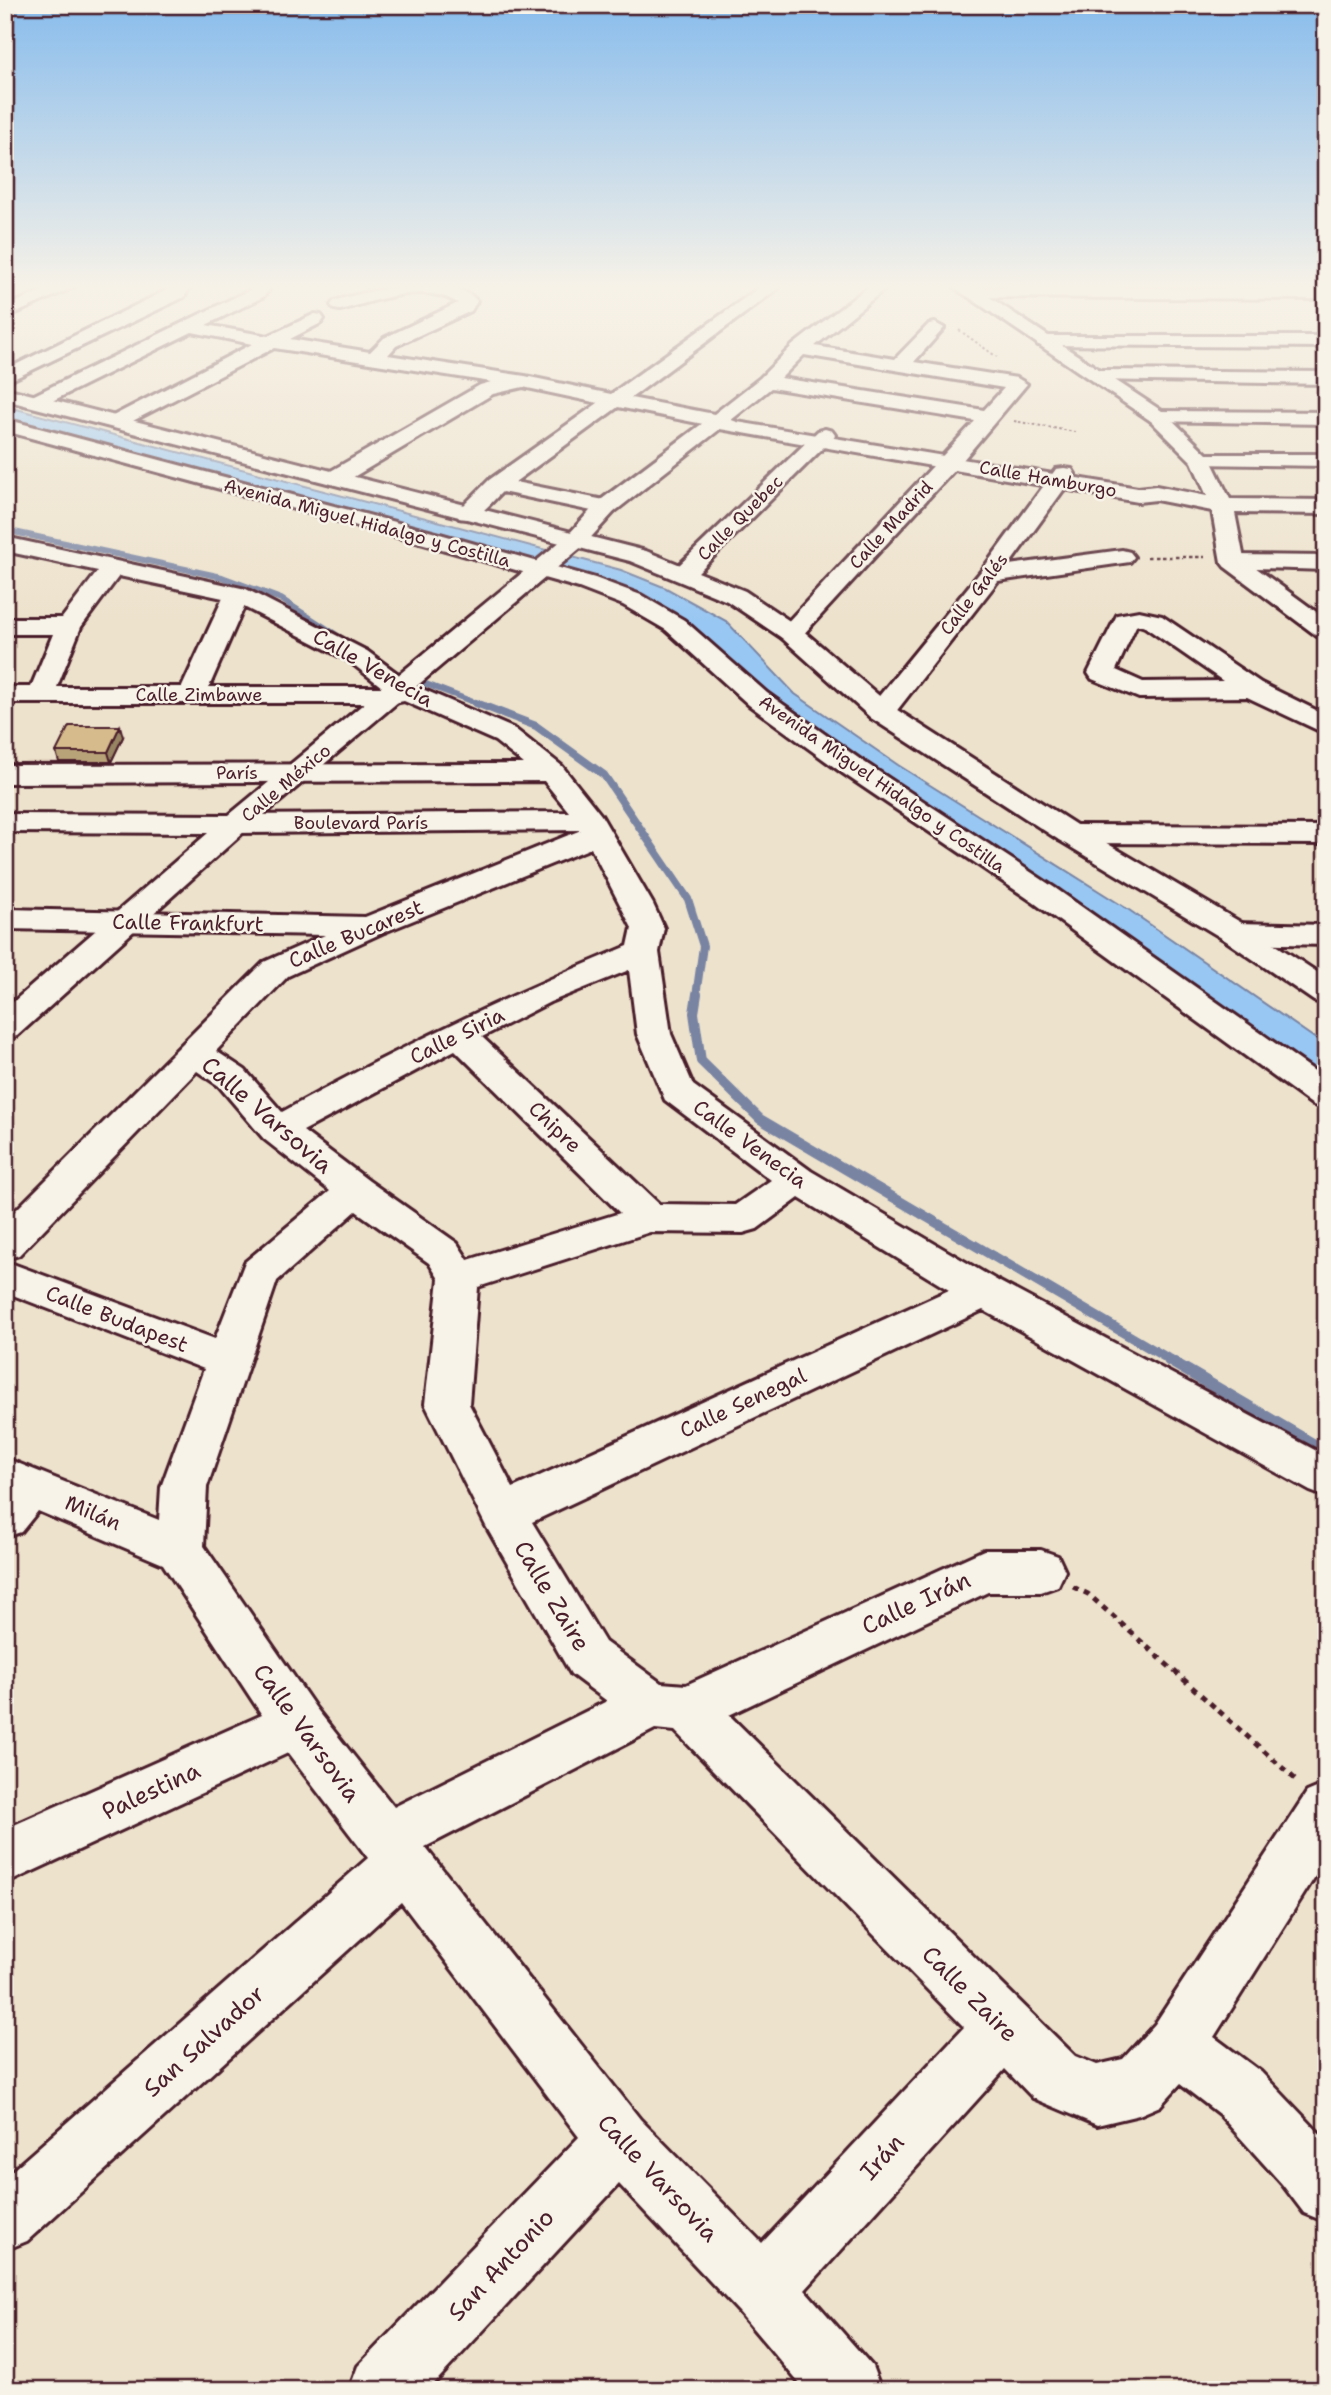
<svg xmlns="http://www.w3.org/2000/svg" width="1331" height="2395" viewBox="0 0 1331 2395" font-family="'Shantell Sans',sans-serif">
  <rect width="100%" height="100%" fill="#ede2cc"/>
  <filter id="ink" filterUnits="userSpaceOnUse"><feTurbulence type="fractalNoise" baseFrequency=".0143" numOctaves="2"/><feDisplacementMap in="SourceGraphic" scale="14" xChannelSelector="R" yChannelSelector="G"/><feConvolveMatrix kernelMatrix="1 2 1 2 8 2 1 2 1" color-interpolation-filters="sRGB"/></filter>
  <g filter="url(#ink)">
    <!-- water -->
    <path fill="#98c7f3" stroke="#7984a3" stroke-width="2" d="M 5,406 L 621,570 L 666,588 L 726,621 L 795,694 L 898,765 L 1129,910 L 1326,1046 L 1326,1086 L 848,759 L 664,613 L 5,419 Z"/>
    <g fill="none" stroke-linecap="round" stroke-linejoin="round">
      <!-- stream-far3 -->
      <path stroke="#7984a3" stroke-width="6" d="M 5,530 L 222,577 L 281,599 L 352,645
        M 384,668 L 481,705"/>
      <!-- stream-far2 -->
      <path stroke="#7984a3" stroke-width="8" d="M 476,703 L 536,726 L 604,775 L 688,899 L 703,946 L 696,996"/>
      <!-- stream-far1 -->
      <path stroke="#7984a3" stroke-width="10" d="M 697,994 L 694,1013 L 701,1061 L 760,1119 L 1172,1361"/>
      <!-- stream -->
      <path stroke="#7984a3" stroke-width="12" d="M 1169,1360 L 1326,1452"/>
      <defs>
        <path id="minor" d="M 50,287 L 74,287 L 5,318 L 5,307 Z
          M 173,287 L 190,287 L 184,297 L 5,383 L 5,370 Z
          M 249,287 L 267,287 L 269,290 L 263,297 L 206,325 L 268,336 L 315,314 L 321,315 L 324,319 L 321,323 L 290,339 L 370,352 L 384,338 L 458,303 C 422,281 377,301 340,310 L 334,309 L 331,305 L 334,301 C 365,291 453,272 477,301 L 471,311 L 396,346 L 388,355 L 525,376 L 611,394 L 760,287 L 780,287 L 631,398 L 714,414 L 760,378 L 793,345 L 868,287 L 887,287 L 815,346 L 895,359 L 929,324 L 935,323 L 944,328 L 914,362 L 1017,378 L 1027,384 L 957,467 L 800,638 L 791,641 L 782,638 L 778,633 L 782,628 L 975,421 L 771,388 L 725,425 L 718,427 L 618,407 L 515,482 L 614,502 L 617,507 L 614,512 L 606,514 L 502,492 C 489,504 478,522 459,518 L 456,513 L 489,480 L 598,403 L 523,387 L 493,394 L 345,482 L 329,482 L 326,477 L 329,472 L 480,385 L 491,382 L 274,348 L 123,426 L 109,426 L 106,422 L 109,418 L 252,344 L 192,332 L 42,406 L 28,406 L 25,402 L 28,398 L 250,290 ZM 804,355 L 1004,388 L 984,410 L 781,378 Z
          M 967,287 L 1326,289 L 1326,299 L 969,297 L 960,292 Z
          M 1044,336 L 1326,336 L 1326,347 L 1038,345 L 1035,341 Z
          M 1099,370 L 1326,372 L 1326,384 L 1092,380 L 1089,376 Z
          M 1158,411 L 1326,412 L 1326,424 L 1151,421 L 1148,417 L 1151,413 Z
          M 825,429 L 832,431 L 835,435 L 832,439 L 692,578 L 676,578 L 672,573 L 676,568 L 818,431 Z
          M 1202,454 L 1326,454 L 1326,466 L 1195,464 L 1191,460 L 1195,456 Z
          M 1064,468 L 1072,469 L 1075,474 L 1009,565 L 1122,550 L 1130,552 L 1134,557 L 1130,562 L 998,581 L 891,718 L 881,720 L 871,718 L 867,712 L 871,706 L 982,570 L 1056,469 Z
          M 5,537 L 246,589 L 367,651 L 413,685 L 515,729 L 562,766 L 601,815 L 653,904 L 664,928 L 659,952 L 671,1034 L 693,1085 L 811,1171 L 998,1281 L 1326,1456 L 1326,1497 L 1310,1491 L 983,1310 L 532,1522 L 605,1642 L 661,1683 L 686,1685 L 984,1550 L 1041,1550 L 1058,1556 L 1065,1571 L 1058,1586 L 1041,1592 L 988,1592 L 729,1715 L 1075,2056 L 1097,2065 L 1123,2059 L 1155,2024 L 1307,1792 L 1326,1784 L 1326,1859 L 1214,2037 L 1261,2072 L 1326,2140 L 1326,2222 L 1304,2213 L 1282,2184 L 1219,2114 L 1180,2084 L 1160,2106 L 1139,2115 L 1097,2125 L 1033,2098 L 1005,2069 L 805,2290 L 872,2366 L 881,2390 L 805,2390 L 739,2312 L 619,2184 L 428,2390 L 349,2390 L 358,2366 L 579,2137 L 401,1902 L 27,2241 L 5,2250 L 5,2177 L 368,1858 L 288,1753 L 5,1884 L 5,1829 L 262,1715 L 163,1564 L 38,1511 L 21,1532 L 5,1537 L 5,1458 L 159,1520 L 161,1487 L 204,1369 L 5,1292 L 5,1261 L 215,1339 L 245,1262 L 330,1191 L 264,1139 L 219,1086 L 197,1071 L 19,1255 L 5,1259 L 5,1221 L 264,962 L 325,935 L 5,929 L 5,909 L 365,917 L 581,830 L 236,833 L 226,830 L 221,824 L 226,818 L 236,815 L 569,812 L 544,781 L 5,783 L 5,765 L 524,764 L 495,741 L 404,701 L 394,703 L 5,703 L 5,687 L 31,687 L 53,634 L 5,634 L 5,618 L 62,618 L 98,571 L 5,551 ZM 119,576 L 223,598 L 182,687 L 57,687 L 81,627 ZM 244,607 L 349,661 L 382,687 L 209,687 ZM 591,848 L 632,928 L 628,946 C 509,995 394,1050 282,1112 L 245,1070 L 216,1051 L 288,976 L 382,933 ZM 629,970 L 637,1034 L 665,1100 L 771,1180 L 735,1205 L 659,1204 L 482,1037 L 550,1002 ZM 455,1050 L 620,1213 L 468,1260 L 457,1243 L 369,1181 L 303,1131 ZM 799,1198 L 949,1290 L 513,1488 L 469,1404 L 478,1287 L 650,1232 L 743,1233 L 757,1229 ZM 356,1211 L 429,1263 L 439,1279 L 425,1404 L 487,1528 L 571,1674 L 607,1701 L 394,1807 L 315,1707 L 204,1546 L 207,1487 L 277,1281 ZM 655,1729 L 675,1731 L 964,2027 L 762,2243 L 640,2119 L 425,1847 Z
          M 1233,555 L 1326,556 L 1326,570 L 1225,567 L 1221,562 L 1225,557 Z
          M 1139,611 L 1162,616 L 1261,683 L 1326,715 L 1326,734 L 1247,697 L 1139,698 L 1092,679 L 1088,673 L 1117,615 ZM 1139,625 L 1145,627 L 1223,681 L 1143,682 L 1116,670 L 1136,626 Z
          M 1070,825 L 1326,826 L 1326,844 L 1070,843 L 1059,840 L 1055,834 L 1059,828 Z
          M 1236,923 L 1326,925 L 1326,945 L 1236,943 L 1225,940 L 1220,933 L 1225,926 Z"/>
        <path id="tertiary" d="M 954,287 L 974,287 L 1165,413 L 1209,456 L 1230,499 L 1326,500 L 1326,514 L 1235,513 L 1244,559 L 1326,619 L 1326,638 L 1317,636 L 1225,567 L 1221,562 L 1212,511 L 1156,500 L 1138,502 L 720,429 L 614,512 L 584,545 L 246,830 L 17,1036 L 5,1039 L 5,1009 L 208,833 L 5,832 L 5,814 L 229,815 L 568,535 L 598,502 L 711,417 L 718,415 L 737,422 L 1138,488 L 1156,486 L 1207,496 L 1192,462 L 1151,421 Z"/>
        <path id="secondary" d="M 5,388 L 646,551 L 745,591 L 800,628 L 891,706 L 1081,828 L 1247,926 L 1326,978 L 1326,1004 L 1314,1001 L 1225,940 L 1059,840 L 871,718 L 782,638 L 727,601 L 630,561 L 5,400 Z
          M 5,419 L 440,534 L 595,578 L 641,595 L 684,620 L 767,693 L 861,760 L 1055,888 L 1326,1079 L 1326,1109 L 1313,1105 L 1033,902 L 841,772 L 749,705 L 666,630 L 623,605 L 579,588 L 424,544 L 5,431 Z"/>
      </defs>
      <!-- minor casing -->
      <use href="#minor" stroke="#4a1f2b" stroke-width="6"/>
      <!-- tertiary casing -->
      <use href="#tertiary" stroke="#4a1f2b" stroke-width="6"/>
      <!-- secondary casing -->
      <use href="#secondary" stroke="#4a1f2b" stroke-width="6"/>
      <!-- path-far2 -->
      <path stroke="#4a1f2b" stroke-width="2" stroke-dasharray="2.5 2.5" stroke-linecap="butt" d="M 959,330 L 997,357
        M 1014,421 L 1075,432"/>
      <!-- path-far1 -->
      <path stroke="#4a1f2b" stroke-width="2.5" stroke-dasharray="3.5 3.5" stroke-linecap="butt" d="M 1147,557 L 1205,557"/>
      <!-- path -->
      <path stroke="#4a1f2b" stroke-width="5" stroke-dasharray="6 6" stroke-linecap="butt" d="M 1073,1587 L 1088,1594 L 1296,1780"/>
      <!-- minor -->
      <use href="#minor" fill="#f7f3e8" fill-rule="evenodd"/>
      <!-- tertiary -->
      <use href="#tertiary" fill="#f7f3e8" fill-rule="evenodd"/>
      <!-- secondary -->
      <use href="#secondary" fill="#f7f3e8" fill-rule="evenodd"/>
    </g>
    <!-- wall -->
    <path fill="#b8a278" stroke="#4a1f2b" stroke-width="2" d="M 123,737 L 111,762 L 59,762 L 56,752 Z"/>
    <!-- shaded-wall -->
    <path fill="#968462" stroke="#4a1f2b" stroke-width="2" d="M 120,726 L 123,737 L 111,762 L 108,752 Z"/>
    <!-- building -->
    <path fill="#d6bc8c" stroke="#4a1f2b" stroke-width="2" d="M 69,726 L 120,726 L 108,752 L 56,752 Z"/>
  </g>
  <!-- sky -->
  <linearGradient id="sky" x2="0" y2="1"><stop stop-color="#88bcec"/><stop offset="0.46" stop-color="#f7f2e8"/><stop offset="1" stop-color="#f7f2e8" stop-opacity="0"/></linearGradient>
  <rect width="1331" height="623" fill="url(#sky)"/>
  <g text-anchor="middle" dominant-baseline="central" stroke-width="5" stroke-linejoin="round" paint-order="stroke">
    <!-- far-street labels -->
    <g font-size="18" fill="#4a1f2b" stroke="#f7f3e8">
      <text transform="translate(1048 479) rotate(10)">Calle Hamburgo</text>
      <text transform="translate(740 518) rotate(-45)">Calle Quebec</text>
      <text transform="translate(367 523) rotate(15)">Avenida Miguel Hidalgo y Costilla</text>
      <text transform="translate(891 525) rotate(-47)">Calle Madrid</text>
      <text transform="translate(974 594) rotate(-52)">Calle Galés</text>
      <text x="199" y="695">Calle Zimbawe</text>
      <text x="237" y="773">París</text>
      <text transform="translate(286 783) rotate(-40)">Calle México</text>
      <text transform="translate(882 784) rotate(35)">Avenida Miguel Hidalgo y Costilla</text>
      <text x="361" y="823">Boulevard París</text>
    </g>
    <!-- street labels -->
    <g font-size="21" fill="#4a1f2b" stroke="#f7f3e8">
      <text transform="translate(373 668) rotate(30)">Calle Venecia</text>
      <text transform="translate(188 923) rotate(1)">Calle Frankfurt</text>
      <text transform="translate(356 934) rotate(-23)">Calle Bucarest</text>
      <text transform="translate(457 1036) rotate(-26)">Calle Siria</text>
      <text transform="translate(555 1127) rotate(44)">Chipre</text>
      <text transform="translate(750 1144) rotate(36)">Calle Venecia</text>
      <text transform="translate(117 1319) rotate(21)">Calle Budapest</text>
      <text transform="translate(743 1403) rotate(-25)">Calle Senegal</text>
      <text transform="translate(93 1513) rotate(23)">Milán</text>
    </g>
    <!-- near-street labels -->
    <g font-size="24" fill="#4a1f2b" stroke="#f7f3e8">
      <text transform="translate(267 1115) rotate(41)">Calle Varsovia</text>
      <text transform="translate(552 1596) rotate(59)">Calle Zaire</text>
      <text transform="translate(916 1603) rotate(-25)">Calle Irán</text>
      <text transform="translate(307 1733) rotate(54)">Calle Varsovia</text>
      <text transform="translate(151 1791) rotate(-25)">Palestina</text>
      <text transform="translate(970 1994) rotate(45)">Calle Zaire</text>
      <text transform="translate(204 2041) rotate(-42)">San Salvador</text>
      <text transform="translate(882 2157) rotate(-48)">Irán</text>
      <text transform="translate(658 2178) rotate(47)">Calle Varsovia</text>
      <text transform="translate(501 2265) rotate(-47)">San Antonio</text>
    </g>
  </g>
  <!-- margin -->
  <rect width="1331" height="2395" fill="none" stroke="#f7f3e8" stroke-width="28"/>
  <rect x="14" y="14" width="1303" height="2367" fill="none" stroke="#4a1f2b" stroke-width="2.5" filter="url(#ink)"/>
</svg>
